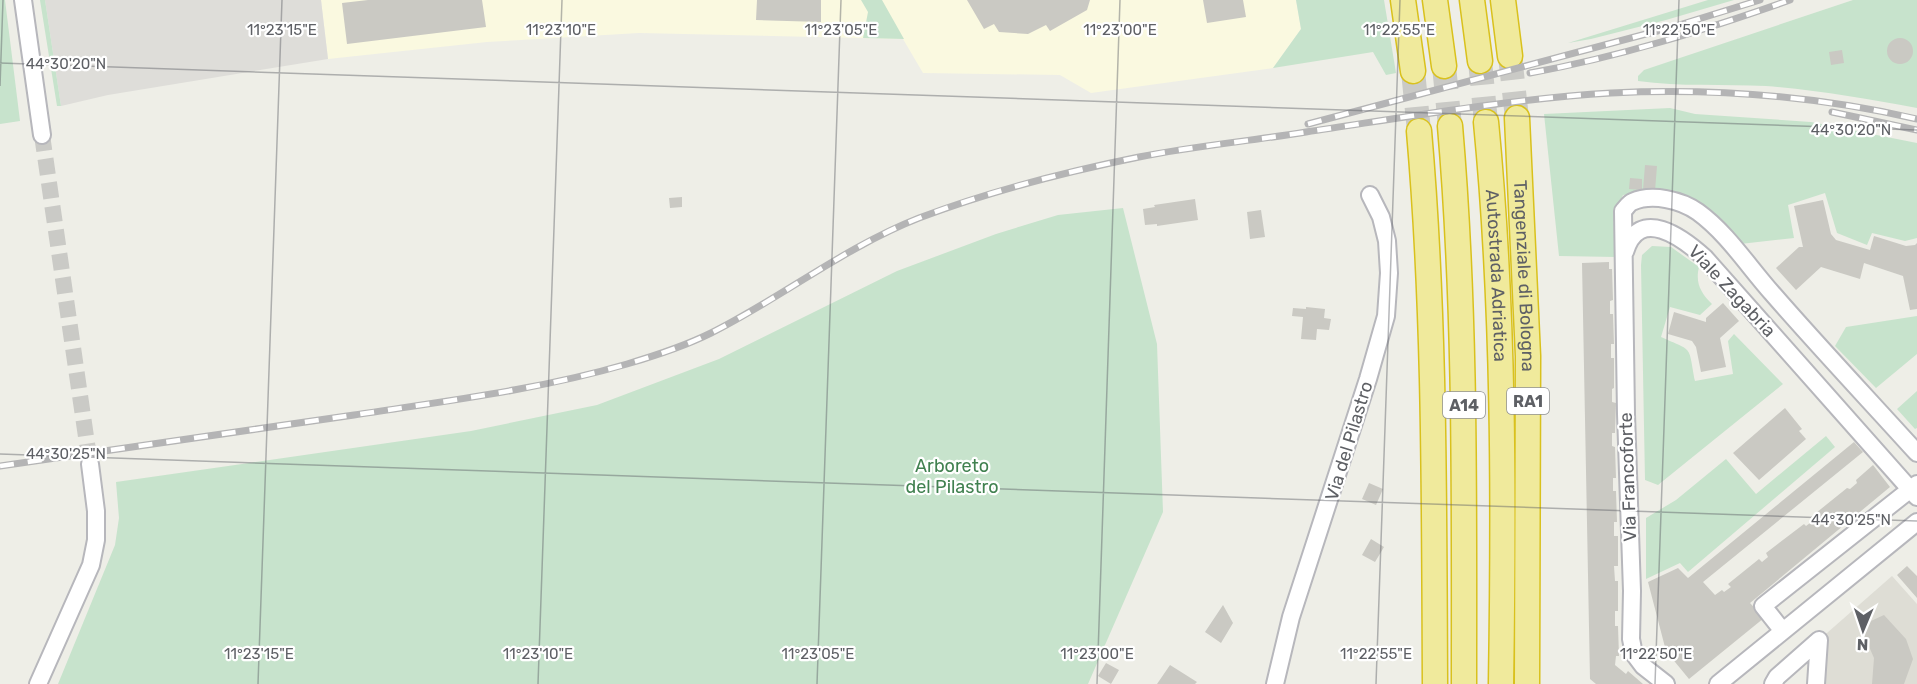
<svg xmlns="http://www.w3.org/2000/svg" width="1917" height="684" viewBox="0 0 1917 684" font-family="Rubik,sans-serif">
  <rect width="100%" height="100%" fill="#eeeee7"/>
  <!-- commercial -->
  <path fill="#faf9e0" d="M 321,0 L 1296,0 L 1301,29 L 1273,68 L 1091,93 L 1060,75 L 923,73 L 903,39 L 639,33 L 487,42 L 328,59 Z"/>
  <!-- industrial -->
  <path fill="#deddd9" d="M 45,0 L 321,0 L 328,59 L 108,95 L 61,106 Z"/>
  <!-- education -->
  <path fill="#deddd5" d="M 1892,576 L 1917,604 L 1917,684 L 1816,684 L 1819,640 Z"/>
  <!-- green -->
  <path fill="#c7e3cc" d="M 0,0 L 5,0 L 20,121 L 0,124 Z
    M 40,0 L 45,0 L 61,106 L 57,106 Z
    M 861,0 L 882,0 L 904,39 L 863,38 L 868,12 Z
    M 1296,0 L 1384,0 L 1396,73 L 1386,75 L 1373,52 L 1273,68 L 1301,29 Z
    M 1708,0 L 1734,0 L 1666,20 L 1591,39 L 1568,43 Z
    M 1853,0 L 1917,0 L 1917,108 C 1867,99 1817,90 1766,86 C 1724,84 1680,87 1638,81 L 1638,76 L 1644,70 Z
    M 1670,108 L 1695,114 L 1811,122 L 1917,143 L 1917,238 L 1905,241 L 1872,233 L 1867,245 L 1837,233 L 1825,193 L 1788,205 L 1794,238 L 1740,244 L 1664,192 L 1623,195 L 1616,210 L 1616,257 L 1559,256 L 1544,114 Z
    M 1123,208 L 1157,344 L 1163,512 L 1088,684 L 58,684 L 115,545 L 119,518 L 116,482 L 471,431 L 597,405 L 719,359 L 897,271 L 996,234 L 1058,215 Z
    M 1652,246 L 1671,247 L 1699,267 C 1695,283 1701,293 1712,304 L 1700,315 L 1670,307 L 1661,337 C 1694,352 1688,344 1695,381 L 1733,374 L 1728,341 L 1734,334 L 1783,384 L 1658,485 L 1645,480 L 1641,265 L 1642,255 Z
    M 1917,316 L 1917,354 L 1876,388 L 1835,346 L 1846,327 Z
    M 1917,391 L 1917,428 L 1915,429 L 1897,409 Z
    M 1826,436 L 1835,447 L 1688,572 L 1680,563 L 1646,579 L 1646,518 L 1676,500 L 1726,459 L 1756,494 Z"/>
  <!-- building -->
  <path fill="#cac9c3" d="M 368,0 L 482,0 L 486,27 L 347,44 L 342,3 Z
    M 757,0 L 821,0 L 821,22 L 756,20 Z
    M 967,0 L 1090,0 L 1087,10 L 1050,31 L 1046,25 L 1028,34 L 999,32 L 994,24 L 984,29 Z
    M 1203,0 L 1243,0 L 1246,17 L 1207,23 Z
    M1887 51a13 13 0 1 1 26 0a13 13 0 1 1-26 0Z
    M 1842,50 L 1844,63 L 1831,65 L 1829,52 Z
    M 1645,165 L 1657,166 L 1655,191 L 1643,190 Z
    M 1630,178 L 1642,179 L 1642,190 L 1629,189 Z
    M 682,197 L 682,207 L 670,208 L 669,198 Z
    M 1195,199 L 1198,220 L 1157,226 L 1157,224 L 1145,225 L 1143,209 L 1155,207 L 1154,205 Z
    M 1823,200 L 1831,234 L 1836,240 L 1870,250 L 1874,236 L 1906,246 L 1915,245 L 1917,243 L 1917,309 L 1910,310 L 1903,276 L 1864,263 L 1860,279 L 1821,267 L 1796,290 L 1776,268 L 1799,247 L 1803,247 L 1794,206 Z
    M 1261,210 L 1265,237 L 1250,239 L 1247,212 Z
    M 1609,262 L 1609,269 L 1612,269 L 1613,300 L 1610,301 L 1610,314 L 1613,314 L 1614,344 L 1611,344 L 1611,358 L 1614,358 L 1614,388 L 1612,389 L 1612,402 L 1616,403 L 1615,433 L 1612,433 L 1612,446 L 1615,447 L 1616,478 L 1613,478 L 1613,491 L 1616,491 L 1617,522 L 1614,522 L 1614,536 L 1618,536 L 1618,566 L 1614,566 L 1615,581 L 1618,581 L 1618,611 L 1615,611 L 1615,626 L 1618,626 L 1619,656 L 1616,656 L 1615,665 L 1626,674 L 1628,671 L 1643,684 L 1596,684 L 1590,679 L 1582,263 Z
    M 1723,303 L 1739,321 L 1720,338 L 1726,367 L 1701,372 L 1696,347 L 1692,341 L 1668,334 L 1674,312 L 1706,322 L 1706,318 Z
    M 1306,307 L 1325,309 L 1324,318 L 1331,319 L 1329,330 L 1317,329 L 1316,340 L 1301,339 L 1303,317 L 1292,316 L 1293,308 L 1306,309 Z
    M 1785,408 L 1802,429 L 1799,431 L 1806,439 L 1759,480 L 1733,453 Z
    M 1854,442 L 1863,452 L 1703,582 L 1715,595 L 1722,590 L 1724,592 L 1731,587 L 1728,584 L 1759,559 L 1762,562 L 1768,557 L 1766,553 L 1804,524 L 1806,526 L 1814,520 L 1811,517 L 1847,488 L 1850,489 L 1857,483 L 1856,480 L 1873,465 L 1890,487 L 1750,603 L 1764,618 L 1689,679 L 1666,651 L 1648,582 L 1678,568 L 1688,578 Z
    M 1369,483 L 1383,489 L 1376,505 L 1362,499 Z
    M 1371,539 L 1384,547 L 1375,562 L 1362,555 Z
    M 1907,566 L 1917,576 L 1917,598 L 1897,575 Z
    M 1223,605 L 1233,623 L 1221,643 L 1205,632 Z
    M 1884,615 L 1906,639 L 1913,659 L 1904,684 L 1872,684 L 1874,658 L 1860,626 Z
    M 1106,663 L 1119,670 L 1111,684 L 1098,676 Z
    M 1170,665 L 1197,682 L 1195,684 L 1157,684 Z"/>
  <g fill="none" stroke-linecap="round" stroke-linejoin="round">
    <!-- minor-tunnel -->
    <path stroke="#cacac6" stroke-width="16" stroke-dasharray="16 8" stroke-linecap="butt" d="M 42,135 L 90,464"/>
    <!-- highway-tunnel -->
    <path stroke="#cacac6" stroke-width="24" stroke-dasharray="24 12" stroke-linecap="butt" d="M 1510,56 L 1517,118
      M 1480,61 L 1486,122
      M 1444,66 L 1450,126
      M 1413,71 L 1419,131"/>
    <defs>
      <path id="minor" d="M 23,0 L 42,135
        M 1625,252 C 1639,205 1683,238 1705,258 L 1917,497
        M 1782,630 L 1763,606 L 1917,484
        M 38,684 L 91,565 L 96,540 L 96,511 L 90,464
        M 1275,684 L 1291,617 L 1368,379 L 1386,316 L 1389,273 L 1387,241 L 1381,217 L 1370,195
        M 1666,684 L 1643,666 L 1634,654 L 1631,639 L 1632,591 L 1626,414 L 1623,211 C 1626,208 1629,203 1632,202 C 1652,193 1681,200 1698,212 C 1727,233 1748,266 1772,293 C 1819,347 1869,400 1917,453
        M 1718,684 L 1917,522
        M 1773,684 L 1777,677 L 1819,640 L 1816,684"/>
      <g id="highway">
        <path d="M 1403,0 L 1413,71"/>
        <path d="M 1435,0 L 1444,66"/>
        <path d="M 1472,0 L 1480,61"/>
        <path d="M 1503,0 L 1510,56"/>
        <path id="s1" d="M 1517,118 L 1528,356 L 1527,684"/>
        <path id="s2" d="M 1486,122 C 1504,308 1504,497 1501,684"/>
        <path d="M 1450,126 C 1466,312 1464,498 1464,684"/>
        <path d="M 1419,131 C 1435,314 1434,500 1435,684"/>
      </g>
    </defs>
    <!-- minor casing -->
    <use href="#minor" stroke="#b7b7bc" stroke-width="20"/>
    <!-- highway casing -->
    <use href="#highway" stroke="#d9c11d" stroke-width="27"/>
    <!-- minor -->
    <use href="#minor" stroke="#fff" stroke-width="16"/>
    <!-- highway -->
    <use href="#highway" stroke="#f0ea9c" stroke-width="24"/>
    <defs>
      <path id="rail" d="M 1530,73 C 1619,57 1705,30 1790,0
        M 1832,112 L 1917,130
        M 1308,124 L 1676,26 L 1760,0
        M 0,466 C 118,449 236,432 354,415 C 445,401 538,390 627,364 C 654,356 685,346 711,333 C 781,298 845,247 919,218 C 990,191 1065,172 1139,157 C 1194,146 1251,141 1306,132 C 1407,117 1509,99 1611,93 C 1713,88 1817,96 1917,119"/>
    </defs>
    <!-- rail casing -->
    <use href="#rail" stroke="#b4b4b5" stroke-width="7"/>
    <!-- rail -->
    <use href="#rail" stroke="#fff" stroke-width="4.5" stroke-dasharray="14" stroke-linecap="butt"/>
  </g>
  <!-- ticks -->
  <path fill="none" stroke="#5e6065" stroke-width="1.5" stroke-opacity="0.45" d="M 0,63 L 1917,130M 0,86 L 3,0M 0,454 L 1917,521M 258,684 L 282,0M 538,684 L 562,0M 817,684 L 841,0M 1097,684 L 1120,0M 1376,684 L 1400,0M 1655,684 L 1679,0"/>
  <g text-anchor="middle" dominant-baseline="central" stroke-width="4.5" stroke-linejoin="round" paint-order="stroke">
    <!-- shield labels -->
    <g fill="#fff" stroke="#8e9093" stroke-width="1.5">
      <rect x="1507" y="388" width="42" height="26" rx="4.5"/>
      <rect x="1443" y="392" width="42" height="26" rx="4.5"/>
    </g>
    <g font-size="16" font-weight="bold" fill="#5e6065">
      <text x="1528" y="401">RA1</text>
      <text x="1464" y="405">A14</text>
    </g>
    <!-- street labels -->
    <g font-size="18" fill="#5e6065" stroke="#fff">
      <text stroke="none"><textPath href="#s1" startOffset="158">Tangenziale di Bologna</textPath></text>
      <text stroke="none"><textPath href="#s2" startOffset="154">Autostrada Adriatica</textPath></text>
      <text transform="translate(1732 291) rotate(47)">Viale Zagabria</text>
      <text transform="translate(1349 441) rotate(-73)">Via del Pilastro</text>
      <text transform="translate(1628 477) rotate(-92)">Via Francoforte</text>
    </g>
    <!-- park labels -->
    <g font-size="18" fill="#418150" stroke="#fff">
      <text x="952" y="466">Arboreto<tspan x="952" dy="21">del Pilastro</tspan></text>
    </g>
  </g>
  <g font-size="15" text-anchor="middle" fill="#5e6065" stroke="#fff" stroke-width="4.5" stroke-linejoin="round" paint-order="stroke">
    <text x="282" y="35">11°23'15"E</text>
    <text x="561" y="35">11°23'10"E</text>
    <text x="841" y="35">11°23'05"E</text>
    <text x="1120" y="35">11°23'00"E</text>
    <text x="1399" y="35">11°22'55"E</text>
    <text x="1679" y="35">11°22'50"E</text>
    <text x="66" y="69">44°30'20"N</text>
    <text x="1851" y="135">44°30'20"N</text>
    <text x="66" y="459">44°30'25"N</text>
    <text x="1851" y="525">44°30'25"N</text>
    <text x="259" y="659">11°23'15"E</text>
    <text x="538" y="659">11°23'10"E</text>
    <text x="818" y="659">11°23'05"E</text>
    <text x="1097" y="659">11°23'00"E</text>
    <text x="1376" y="659">11°22'55"E</text>
    <text x="1656" y="659">11°22'50"E</text>
  </g>
  <!-- north arrow -->
  <g transform="translate(1863 630) rotate(182)" stroke="#ffffff" stroke-width="4.5" paint-order="stroke">
  <path d="M0-4.5L10 22L0 15L-10 22Z" fill="#5e6065"/>
  <text y="-9" font-size="16" font-weight="bold" text-anchor="middle" fill="#5e6065">N</text>
  </g>
</svg>
